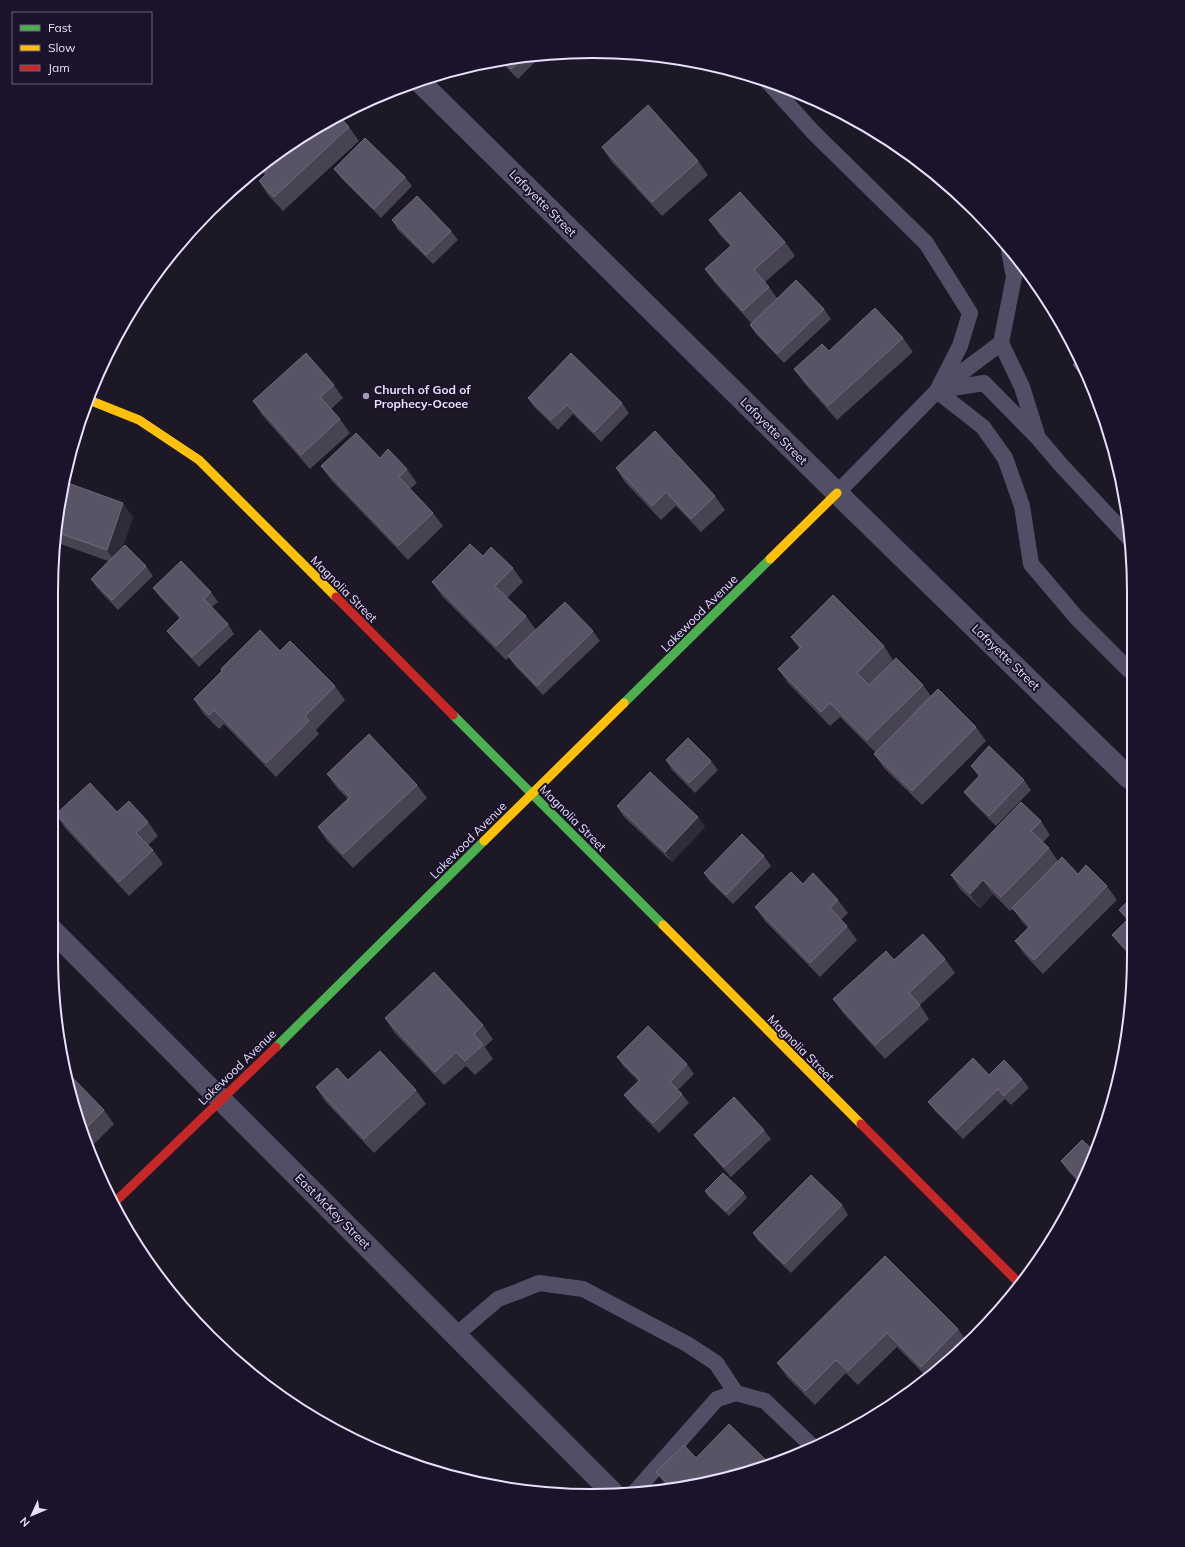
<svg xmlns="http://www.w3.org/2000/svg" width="1185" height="1547" viewBox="0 0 1185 1547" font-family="Mulish,sans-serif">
  <rect width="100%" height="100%" fill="#1c1825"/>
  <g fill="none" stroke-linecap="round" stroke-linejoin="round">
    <!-- lane -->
    <path stroke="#524e65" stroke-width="16" d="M 768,82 L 813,132 L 926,243 L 970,313 L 960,346 L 937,391
      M 1001,343 L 1022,387 L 1038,438 L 1061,465 L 1129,538
      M 940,390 L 984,383 L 1036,436
      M 937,391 L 983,427 L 1005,458 L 1022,506 L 1031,564 L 1076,617 L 1129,670
      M 837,493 L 937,391 L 1001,343 L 1014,277 L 1009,251
      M 456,1335 L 498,1299 L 517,1292 L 539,1283 L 583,1289 L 687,1344 L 716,1363 L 736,1393
      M 633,1494 L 717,1399 L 736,1393 L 765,1401 L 811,1445"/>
    <!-- street -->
    <path stroke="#524e65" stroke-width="22" d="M 420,82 L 837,493 L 1129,778
      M 51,929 L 614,1494"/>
    <!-- fast -->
    <path stroke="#4caf50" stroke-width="9" d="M 624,703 L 770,559
      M 453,715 L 663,925
      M 276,1047 L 484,841"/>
    <!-- slow -->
    <path stroke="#ffc107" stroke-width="9" d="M 89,400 L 139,420 L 199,460 L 336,597
      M 770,559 L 837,493
      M 484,841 L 624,703
      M 663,925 L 861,1124"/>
    <!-- jam -->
    <path stroke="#c62828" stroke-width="9" d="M 336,597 L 453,715
      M 861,1124 L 1018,1282
      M 114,1203 L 276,1047"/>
  </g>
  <!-- wall -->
  <path fill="#484353" d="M 537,57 L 538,59 L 518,79 L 499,60 Z
    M 349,127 L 359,141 L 283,211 L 268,195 L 259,181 L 265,175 L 259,169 L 291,142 Z
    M 602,147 L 698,161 L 708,175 L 662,216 L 611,161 Z
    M 334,169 L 405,177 L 412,186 L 381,218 L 341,178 Z
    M 392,220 L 451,231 L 458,240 L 433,264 L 398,230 Z
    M 709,220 L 785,242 L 795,256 L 765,282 L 769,287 L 777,298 L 824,309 L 831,319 L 784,363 L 756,334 L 750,325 L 751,323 L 715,283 L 705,269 L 730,246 L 719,234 Z
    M 903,338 L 913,352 L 837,420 L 804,383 L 794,369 L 829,351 Z
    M 1073,365 L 1093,385 L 1094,391 L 1083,379 Z
    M 334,385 L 343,398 L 331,409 L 340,419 L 350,433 L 310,469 L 262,415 L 253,401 Z
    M 528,398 L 622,403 L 629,413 L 601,442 L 573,414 L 558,430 L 534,407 Z
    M 321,466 L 407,469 L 417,483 L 410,489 L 433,513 L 443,526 L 408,560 L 331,480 Z
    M 616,468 L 715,496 L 725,510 L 701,532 L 676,506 L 661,520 L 625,482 Z
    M 65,482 L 133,517 L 122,548 L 146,566 L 153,576 L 118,610 L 97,588 L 91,579 L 108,561 L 55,542 Z
    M 483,556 L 513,568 L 523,582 L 507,598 L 526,616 L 536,630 L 593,631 L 600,641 L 543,695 L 515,666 L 509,657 L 506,660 L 442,596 L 432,582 Z
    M 153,588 L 211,592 L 218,602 L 212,607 L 228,624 L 234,634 L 199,667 L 174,640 L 167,631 L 180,619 L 160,597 Z
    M 791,637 L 884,646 L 893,660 L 869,685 L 923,685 L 931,696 L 976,727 L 986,741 L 922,805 L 884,768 L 874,754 L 875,752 L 840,717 L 830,726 L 788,683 L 778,669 L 799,648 Z
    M 280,651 L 335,686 L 345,700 L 316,730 L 319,734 L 276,777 L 224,724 L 219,729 L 203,713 L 194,699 Z
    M 666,760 L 711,761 L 718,770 L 695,793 L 672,770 Z
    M 971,766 L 1024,780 L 1031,790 L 996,826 L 971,801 L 964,792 L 979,777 Z
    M 327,774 L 417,785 L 427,798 L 353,868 L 327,841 L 318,827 L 348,799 L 337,788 Z
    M 617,806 L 698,817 L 705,827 L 672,862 L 623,816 Z
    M 117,812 L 148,822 L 158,836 L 148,845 L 153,850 L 163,864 L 129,896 L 65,828 L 56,814 Z
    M 1041,821 L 1050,835 L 1043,842 L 1049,848 L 1058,861 L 1078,874 L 1107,886 L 1117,900 L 1043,974 L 1025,955 L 1015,941 L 1028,928 L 1022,922 L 1013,909 L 1010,911 L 993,894 L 980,908 L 960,889 L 951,875 Z
    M 764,856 L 771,866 L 733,904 L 710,882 L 704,873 Z
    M 803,884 L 838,900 L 848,913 L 841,920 L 847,926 L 857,940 L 820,977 L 765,921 L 755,907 Z
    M 1129,900 L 1129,955 L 1119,944 L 1112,935 L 1127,920 L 1119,910 Z
    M 945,959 L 955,973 L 920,1005 L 929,1019 L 885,1059 L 843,1013 L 833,999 L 894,960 Z
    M 385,1018 L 483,1025 L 493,1039 L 485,1047 L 493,1059 L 475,1075 L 466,1066 L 444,1085 L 394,1032 Z
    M 617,1057 L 687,1064 L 694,1074 L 678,1090 L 682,1094 L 689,1103 L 659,1133 L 631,1104 L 624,1095 L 638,1081 L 624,1067 Z
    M 989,1075 L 1022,1079 L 1029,1088 L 1011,1105 L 1005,1099 L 963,1139 L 935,1111 L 928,1102 Z
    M 348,1080 L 416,1090 L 426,1104 L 374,1153 L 325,1101 L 316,1087 Z
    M 70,1095 L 104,1110 L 114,1124 L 91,1147 Z
    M 764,1130 L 771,1139 L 731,1177 L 701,1144 L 694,1135 Z
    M 1095,1152 L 1080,1184 L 1068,1171 L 1061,1161 Z
    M 705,1191 L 744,1193 L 747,1198 L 729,1216 L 708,1196 Z
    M 842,1205 L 848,1215 L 791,1273 L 759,1242 L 753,1233 Z
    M 885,1256 L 958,1329 L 968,1343 L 927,1377 L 897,1347 L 858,1385 L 846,1373 L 815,1405 L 787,1377 L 777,1363 Z
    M 696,1458 L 767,1467 L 667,1487 L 656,1472 Z"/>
  <!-- shaded-wall -->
  <path fill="#2f2b39" d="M 123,503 L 133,517 L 116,564 L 107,550 Z
    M 698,817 L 705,827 L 672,862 L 665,852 Z
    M 983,880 L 993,894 L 980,908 L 970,894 Z"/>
  <!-- building -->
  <path fill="#595465" stroke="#6f697d" d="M 523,58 L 511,69 L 502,60 Z
    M 648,105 L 698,161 L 652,202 L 602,147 Z
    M 340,117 L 349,127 L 274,197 L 259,181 L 267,173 L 261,167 L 291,142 Z
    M 365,138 L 405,177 L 374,209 L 334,169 Z
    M 740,192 L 785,242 L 754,270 L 769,287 L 743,311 L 705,269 L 732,245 L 709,220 Z
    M 417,196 L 451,231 L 426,255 L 392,220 Z
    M 796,280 L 824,309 L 777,354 L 750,325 Z
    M 875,308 L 903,338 L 828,406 L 794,369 L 822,344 L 829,351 Z
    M 306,353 L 334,385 L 320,397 L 340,419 L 301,455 L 253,401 Z
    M 571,353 L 622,403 L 594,432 L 567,405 L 551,420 L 528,398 Z
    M 1079,359 L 1093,385 L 1093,386 L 1073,365 Z
    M 655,431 L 715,496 L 691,519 L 666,492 L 652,506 L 616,468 Z
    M 356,433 L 380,458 L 388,449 L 407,469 L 399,477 L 433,513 L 398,546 L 321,466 Z
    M 65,482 L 123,503 L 107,550 L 56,532 Z
    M 470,544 L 483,556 L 491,547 L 513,568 L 495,586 L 526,616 L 496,646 L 432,582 Z
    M 125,545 L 146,566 L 112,600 L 91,579 Z
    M 181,561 L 211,592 L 204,599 L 228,624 L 192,657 L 167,631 L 181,617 L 153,588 Z
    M 833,595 L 884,646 L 857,673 L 869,685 L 896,658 L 923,685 L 867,740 L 830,703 L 821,712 L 778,669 L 801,647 L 791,637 Z
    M 565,602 L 593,631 L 537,686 L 508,656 Z
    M 260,630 L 280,651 L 290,641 L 335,686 L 305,716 L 309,721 L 266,763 L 214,710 L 209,715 L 194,699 L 222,671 L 221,669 Z
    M 938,689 L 976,727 L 912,791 L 874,754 Z
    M 369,734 L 417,785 L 343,854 L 318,827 L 350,797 L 327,774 Z
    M 688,738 L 711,761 L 689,783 L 666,760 Z
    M 989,746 L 1024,780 L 989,816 L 964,792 L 980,775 L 971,766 Z
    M 650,772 L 698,817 L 665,852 L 617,806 Z
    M 90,783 L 117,812 L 129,801 L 148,822 L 136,833 L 153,850 L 119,882 L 56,814 Z
    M 1021,802 L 1041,821 L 1031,831 L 1049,848 L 1001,897 L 983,880 L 970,894 L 951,875 Z
    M 742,834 L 764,856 L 726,895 L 704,873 Z
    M 1062,857 L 1078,874 L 1086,865 L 1107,886 L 1034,960 L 1015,941 L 1030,926 L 1012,908 Z
    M 791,872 L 803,884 L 813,873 L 838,900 L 830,908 L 847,926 L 810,963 L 755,907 Z
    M 1129,900 L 1129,952 L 1112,935 L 1128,919 L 1119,910 Z
    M 923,934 L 945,959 L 909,993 L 920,1005 L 875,1045 L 833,999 L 886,951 L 894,960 Z
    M 434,972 L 483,1025 L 474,1034 L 483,1045 L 465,1061 L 456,1052 L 435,1072 L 385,1018 Z
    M 648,1026 L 687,1064 L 670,1082 L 682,1094 L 653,1123 L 624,1095 L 640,1080 L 617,1057 Z
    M 380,1051 L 416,1090 L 364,1139 L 316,1087 L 337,1068 L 348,1080 Z
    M 973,1058 L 989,1075 L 1004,1060 L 1022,1079 L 1004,1096 L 998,1089 L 956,1130 L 928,1102 Z
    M 67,1072 L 104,1110 L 84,1130 L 70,1095 Z
    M 734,1097 L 764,1130 L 724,1167 L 694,1135 Z
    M 1082,1140 L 1095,1152 L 1081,1182 L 1061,1161 Z
    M 723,1173 L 744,1193 L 726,1211 L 705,1191 Z
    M 811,1175 L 842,1205 L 784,1264 L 753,1233 Z
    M 885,1256 L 958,1329 L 921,1367 L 887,1333 L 848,1371 L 836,1360 L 805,1391 L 777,1363 Z
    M 729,1424 L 771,1465 L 767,1467 L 670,1486 L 656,1472 L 684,1445 L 696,1458 Z"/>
  <!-- markers -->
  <circle fill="#9f99b1" stroke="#1a132a" stroke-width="1.5" cx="366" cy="396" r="4"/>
  <g text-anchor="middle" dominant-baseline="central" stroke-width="4" stroke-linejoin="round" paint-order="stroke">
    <!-- street labels -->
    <g font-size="12" fill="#e6dffd" stroke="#1a132a">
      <text transform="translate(543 203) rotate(45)">Lafayette Street</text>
      <text transform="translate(774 431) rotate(45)">Lafayette Street</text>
      <text transform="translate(344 589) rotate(45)">Magnolia Street</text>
      <text transform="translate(699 613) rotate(-45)">Lakewood Avenue</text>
      <text transform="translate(1006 657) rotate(44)">Lafayette Street</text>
      <text transform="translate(573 818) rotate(45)">Magnolia Street</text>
      <text transform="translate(468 840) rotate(-45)">Lakewood Avenue</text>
      <text transform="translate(801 1048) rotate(45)">Magnolia Street</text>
      <text transform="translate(237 1067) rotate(-44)">Lakewood Avenue</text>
      <text transform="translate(333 1211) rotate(45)">East McKey Street</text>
    </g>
    <!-- poi labels -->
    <g font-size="12" font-weight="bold" fill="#e6dffd" stroke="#1a132a" text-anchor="start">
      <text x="374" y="389">Church of God of<tspan x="374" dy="14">Prophecy-Ocoee</tspan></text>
    </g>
  </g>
  <!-- crop -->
  <path d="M0 0H1185V1547H0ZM592 58H593A534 534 0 0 1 1127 592V955A534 534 0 0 1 593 1489H592A534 534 0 0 1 58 955V592A534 534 0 0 1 592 58Z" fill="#1a132a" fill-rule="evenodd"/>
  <path fill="none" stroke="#e6dffd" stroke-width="2" d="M592 58H593A534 534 0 0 1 1127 592V955A534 534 0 0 1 593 1489H592A534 534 0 0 1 58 955V592A534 534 0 0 1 592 58Z"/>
  <!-- legend -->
  <rect x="12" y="12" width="140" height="72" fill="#1a132a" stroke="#6c657e"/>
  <rect x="20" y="25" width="20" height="6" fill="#4caf50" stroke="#6c657e"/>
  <text x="48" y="32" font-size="12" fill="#e6dffd">Fast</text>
  <rect x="20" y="45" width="20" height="6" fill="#ffc107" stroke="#6c657e"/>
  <text x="48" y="52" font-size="12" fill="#e6dffd">Slow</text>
  <rect x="20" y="65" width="20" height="6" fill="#c62828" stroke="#6c657e"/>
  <text x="48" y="72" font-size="12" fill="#e6dffd">Jam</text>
  <!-- north arrow -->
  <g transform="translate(32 1515) rotate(226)" stroke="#1a132a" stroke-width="3" paint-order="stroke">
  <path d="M0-3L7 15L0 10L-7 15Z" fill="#e6dffd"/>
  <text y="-6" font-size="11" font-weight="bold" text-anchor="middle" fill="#e6dffd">N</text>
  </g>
</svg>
